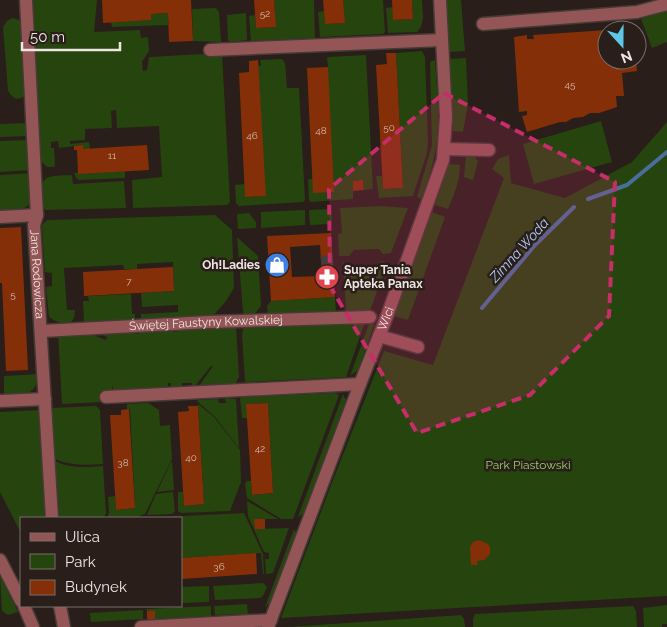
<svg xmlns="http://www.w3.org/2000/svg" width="667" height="627" viewBox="0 0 667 627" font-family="Raleway,sans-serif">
  <rect width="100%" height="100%" fill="#291e19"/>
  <!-- green -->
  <path fill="#26440e" d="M 30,0 L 97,0 L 94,32 L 140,30 L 141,38 L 148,37 L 149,51 L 142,62 L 143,71 L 147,70 L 149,57 L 222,53 L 230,202 L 227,205 L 133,208 L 132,180 L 162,177 L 159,126 L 117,128 L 116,110 L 111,111 L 112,128 L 85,129 L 85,140 L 70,141 L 70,144 L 89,142 L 90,149 L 83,149 L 83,145 L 59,148 L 58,141 L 51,142 L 51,148 L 54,148 L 55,165 L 54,167 L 47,167 L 39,159 Z
    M 274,0 L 314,0 L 315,38 L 251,41 L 249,16 L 255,15 L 256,28 L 275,27 Z
    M 343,0 L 383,0 L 385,32 L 383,34 L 320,37 L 318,12 L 324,11 L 325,24 L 344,23 Z
    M 412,0 L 422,0 L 423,18 L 421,27 L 417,32 L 388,33 L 386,8 L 393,7 L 394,20 L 413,19 Z
    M 446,0 L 461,0 L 465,51 L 449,52 Z
    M 216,8 L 219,12 L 221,42 L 193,41 L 192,9 Z
    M 667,9 L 667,42 L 652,48 L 641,19 Z
    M 168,13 L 168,25 L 112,27 L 111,22 L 151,20 L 151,14 Z
    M 246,13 L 247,40 L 230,42 L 228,40 L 227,15 Z
    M 13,18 L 19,20 L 24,26 L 27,93 C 19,102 14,100 8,91 L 3,27 L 7,21 Z
    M 422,51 L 425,57 L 428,142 L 427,153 L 413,196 L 379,198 L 376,176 L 382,176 L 383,189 L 403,188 L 396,53 Z
    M 366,55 L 373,189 L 364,190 L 363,180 L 353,181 L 353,199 L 310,202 L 309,200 L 308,179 L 313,179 L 328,67 L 327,57 Z
    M 466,58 L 468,104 L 463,132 L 453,131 L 449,59 Z
    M 282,59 L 285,63 L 287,88 L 299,88 L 305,200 L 303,202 L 239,206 L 236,203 L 235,185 L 245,184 L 246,197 L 265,196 L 258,65 L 261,66 L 260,60 Z
    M 435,60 C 437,93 441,126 434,158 C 431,172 426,186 421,199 L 417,197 L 432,145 L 430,62 Z
    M 601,121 L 612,162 L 534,184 L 523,144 Z
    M 667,122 L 667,596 L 281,618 L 333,480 L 384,351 L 433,365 L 504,178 L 492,169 L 498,159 L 509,155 L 511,183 L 565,198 L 632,162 Z
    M 29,123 L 30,136 L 0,137 L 0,124 Z
    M 30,140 L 32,170 L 0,172 L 0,141 Z
    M 466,155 L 475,157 L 478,161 L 473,180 L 464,177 Z
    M 449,164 L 460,165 C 460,181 454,195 448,209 L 435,205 Z
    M 125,171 L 125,178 L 79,180 L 76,178 L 74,173 Z
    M 32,173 L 31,202 C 22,213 13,211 0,212 L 0,175 Z
    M 72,175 L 73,184 L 124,181 L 126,208 L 46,210 L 43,207 C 40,176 41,176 72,175 Z
    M 380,206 L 408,208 L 391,253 L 383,254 L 379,249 L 354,250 L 349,256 L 339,256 L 338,234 L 342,233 L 340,208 Z
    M 331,209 L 332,220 L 330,224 L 310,225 L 309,210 Z
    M 305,210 L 305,225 L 261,228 L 261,212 Z
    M 432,212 L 445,217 L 408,320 L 393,316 Z
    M 249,213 L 256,222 L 256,228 L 238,229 L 237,214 Z
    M 215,215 L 232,230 L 234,288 L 226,301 L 213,316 L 141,320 L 141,314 L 178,312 L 178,305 L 142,307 L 141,293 L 174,291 L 173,262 L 137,264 L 137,269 L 124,269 L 123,265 L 64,268 L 67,310 L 75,310 C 75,329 61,325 49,317 L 46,287 L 52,286 L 52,273 L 45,272 L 42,225 L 47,220 Z
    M 237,237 L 258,256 L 261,306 L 252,317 L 245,316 L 243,312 Z
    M 381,261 L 387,263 L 370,311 L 347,312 L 346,311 L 343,262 L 350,267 L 377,265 Z
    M 131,294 L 132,314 L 135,314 L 135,320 L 84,323 L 83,301 L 89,301 L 88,296 Z
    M 335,297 L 336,313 L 268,315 L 267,306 L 271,301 Z
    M 373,313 L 378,314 L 358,370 L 350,376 Z
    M 365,322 L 346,377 L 245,382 L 242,335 L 243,329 L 246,325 Z
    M 236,325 L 239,377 L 235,384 L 199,386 L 213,366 L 211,366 L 195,386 L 192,386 L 192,383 L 182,383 L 182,387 L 171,388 L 171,383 L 168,383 L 168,388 L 114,391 L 112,385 L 112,391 L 103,402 L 62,404 L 58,333 L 85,332 L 106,340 L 107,337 L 93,331 L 136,329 L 136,334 L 139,334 L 139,329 L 173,327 L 173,332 L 177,332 L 177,327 Z
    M 39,374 C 36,396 24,395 4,396 L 4,377 L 5,376 Z
    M 335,393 L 339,395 L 293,519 L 281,519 L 247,498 L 245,484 L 247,481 L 251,481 L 252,495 L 273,493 L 268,403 L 247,404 L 247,418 L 242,418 L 240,399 L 241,397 Z
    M 343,394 L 346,400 L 309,504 L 305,513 L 298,517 Z
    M 225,398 L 236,399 L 239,448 L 215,417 L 198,402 L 197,400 L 218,399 L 219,403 L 226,403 Z
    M 148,403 L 159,410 L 160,426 L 170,425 L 172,459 L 145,514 L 135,518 L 107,518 L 109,513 L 108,497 L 115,496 L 116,510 L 135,508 L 130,409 L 127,409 L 127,404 Z
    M 198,404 L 214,417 L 240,450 L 241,482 L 230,511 L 181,513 L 178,511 L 178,492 L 183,492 L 184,506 L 204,504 Z
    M 96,406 L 100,410 L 103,464 C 86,465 71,466 55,459 L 52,408 Z
    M 40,410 L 48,518 L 21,518 L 21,533 L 0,492 L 0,412 Z
    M 55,461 C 70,469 87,467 103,466 L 106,513 L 104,518 L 59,518 Z
    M 172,462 L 174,490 L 157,492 L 171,462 Z
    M 173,492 L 175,511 L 172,514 L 147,515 L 156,494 Z
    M 247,501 L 278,519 L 255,519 L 255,529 L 289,528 L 273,573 L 266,574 L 265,559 L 269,559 L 269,553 L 264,552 L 248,516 Z
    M 244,513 L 263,554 L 264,574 L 263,574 L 261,553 L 181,558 L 181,518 L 142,518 Z
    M 294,529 L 298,536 L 272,600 L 265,607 Z
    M 0,575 L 18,612 L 8,615 L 2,611 Z
    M 263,583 L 267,587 L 263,596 L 260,598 L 215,600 L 213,586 Z
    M 209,586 L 209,602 L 181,603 L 181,587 Z
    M 247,604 L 248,614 L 215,615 L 214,606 Z
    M 667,605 L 667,624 L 662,624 L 662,627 L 644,627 L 643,608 Z
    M 211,606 L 211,616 L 155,619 L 155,611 L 147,611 L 146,609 Z
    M 633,606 L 636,611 L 637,627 L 473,627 L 473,619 L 475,614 Z
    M 143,610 L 143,619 L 91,622 L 90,613 Z
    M 461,615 L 464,619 L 465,627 L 289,627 Z"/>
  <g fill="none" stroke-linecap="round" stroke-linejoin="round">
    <!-- stream -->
    <path stroke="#4a6e9c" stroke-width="4" d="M 588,199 L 627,185 L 667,152
      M 482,308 L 535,245 L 574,207"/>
  </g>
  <!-- building -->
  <path fill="#852f09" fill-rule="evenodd" d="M 102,0 L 191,0 L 193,41 L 169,42 L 168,13 L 151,14 L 151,20 L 103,23 Z
    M 254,0 L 274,0 L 276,27 L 256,28 Z
    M 323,0 L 343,0 L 345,23 L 325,24 Z
    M 392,0 L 412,0 L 413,19 L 393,20 Z
    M 607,30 L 607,60 L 636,60 L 637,71 L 622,73 L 624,96 L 616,96 L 617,107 L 599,113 L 590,113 L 583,117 L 573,118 L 566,122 L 560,122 L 527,132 L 522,116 L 527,115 L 527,111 L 519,112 L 514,37 L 527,35 L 527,39 L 534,39 L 533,35 Z
    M 386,53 L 396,53 L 403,188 L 383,189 L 376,65 L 387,64 Z
    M 258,60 L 266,196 L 245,197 L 239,73 L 249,72 L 249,61 Z
    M 328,67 L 334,192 L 313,193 L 307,68 Z
    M 83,145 L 83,149 L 147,145 L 149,170 L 78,174 L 77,150 L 74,150 L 74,146 Z
    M 363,180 L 364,190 L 353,191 L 353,181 Z
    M 21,227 L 28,370 L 6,371 L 2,283 L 0,283 L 0,228 Z
    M 331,233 L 335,297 L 271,301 L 267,236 ZM 320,245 L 322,276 L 292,277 L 290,247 Z
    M 173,267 L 174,291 L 84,296 L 83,272 Z
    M 268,403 L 273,493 L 252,495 L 246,404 Z
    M 188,406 L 198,406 L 204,504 L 184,506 L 178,412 L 189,411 Z
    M 129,409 L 135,508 L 116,510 L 110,415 L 121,415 L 121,410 Z
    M 254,519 L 265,519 L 265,529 L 255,529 Z
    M 479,540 L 488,544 L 490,547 L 490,554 L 484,560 L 477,561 L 477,565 L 471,565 L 470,547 L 473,542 Z
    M 256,553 L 257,574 L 181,579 L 181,558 Z
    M 147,611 L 155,611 L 155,619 L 147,619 Z"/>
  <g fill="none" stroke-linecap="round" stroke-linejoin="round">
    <!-- minor-tunnel -->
    <path stroke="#473c37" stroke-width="12" stroke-dasharray="12 6" stroke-linecap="butt" d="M 321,262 L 333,261"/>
    <defs>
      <g id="minor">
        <path id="s1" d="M 26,0 L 37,215 L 34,225 L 52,518"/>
        <path d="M 483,24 L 637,12 L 667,4"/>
        <path d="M 210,50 L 442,40"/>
        <path d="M 444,149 L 489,150"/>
        <path d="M 0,217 L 37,215"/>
        <path id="s2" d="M 42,331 L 209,322 L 370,317"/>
        <path d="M 379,336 L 418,347"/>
        <path d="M 106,397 L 360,384"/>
        <path d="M 0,401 L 45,399"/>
        <path d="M 0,560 L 21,601"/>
        <path d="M 24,606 L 33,627"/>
        <path d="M 60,606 L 64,627"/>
        <path d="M 141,627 L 271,620"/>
        <path id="s3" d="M 268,627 L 360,384 L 387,316 L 443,160 L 446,117 L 440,0"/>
      </g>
    </defs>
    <!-- minor casing -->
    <use href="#minor" stroke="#453a35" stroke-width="15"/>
    <!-- minor -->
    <use href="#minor" stroke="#945556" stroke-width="12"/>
  </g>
  <!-- marked area -->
  <path fill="#c62d69" fill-opacity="0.2" stroke="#c62d69" stroke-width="4" stroke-dasharray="10 6" stroke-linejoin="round" d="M 444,93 L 615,182 L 609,316 L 530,395 L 417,433 L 330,286 L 329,189 Z"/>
  <!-- icons -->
  <defs>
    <symbol id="shop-disc" viewBox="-11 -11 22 22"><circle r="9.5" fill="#3f7fe0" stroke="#291e19"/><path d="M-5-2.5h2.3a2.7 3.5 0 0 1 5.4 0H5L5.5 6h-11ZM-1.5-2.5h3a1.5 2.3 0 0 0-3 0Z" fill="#fff"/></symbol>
    <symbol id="pharmacy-disc" viewBox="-11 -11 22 22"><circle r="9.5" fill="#e0444e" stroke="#291e19"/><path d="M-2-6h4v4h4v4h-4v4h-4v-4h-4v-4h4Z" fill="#fff"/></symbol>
  </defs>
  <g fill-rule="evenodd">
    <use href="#shop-disc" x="263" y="251" width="28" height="28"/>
    <use href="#pharmacy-disc" x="313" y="263" width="28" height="28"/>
  </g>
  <g text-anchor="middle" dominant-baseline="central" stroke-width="5" stroke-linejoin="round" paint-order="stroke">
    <!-- number labels -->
    <g font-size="10" fill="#d4b8ac">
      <text x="265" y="13">52</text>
      <text x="570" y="84">45</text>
      <text x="389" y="127">50</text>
      <text x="321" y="130">48</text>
      <text x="252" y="135">46</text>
      <text x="112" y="155">11</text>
      <text x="129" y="281">7</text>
      <text x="13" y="294">5</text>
      <text x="260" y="448">42</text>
      <text x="191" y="457">40</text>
      <text x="123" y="462">38</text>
      <text x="219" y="566">36</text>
    </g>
    <!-- poi labels -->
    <g font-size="12" font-weight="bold" fill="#efe6e3" stroke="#291e19" text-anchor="end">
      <text x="260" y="265">Oh!Ladies</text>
      <text x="344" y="270" text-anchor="start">Super Tania<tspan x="344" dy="14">Apteka Panax</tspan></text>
    </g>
    <!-- street labels -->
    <g font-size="12" fill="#efe6e3" stroke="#291e19">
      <text stroke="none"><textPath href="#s1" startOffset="275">Jana Rodowicza</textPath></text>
      <text stroke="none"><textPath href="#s3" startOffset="330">Wici</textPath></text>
      <text stroke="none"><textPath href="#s2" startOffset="164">Świętej Faustyny Kowalskiej</textPath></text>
    </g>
    <!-- park labels -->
    <g font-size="12" fill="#93d467" stroke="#291e19">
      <text x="528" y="465">Park Piastowski</text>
    </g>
    <!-- water labels -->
    <g font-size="14" font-style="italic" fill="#b0cbf2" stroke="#291e19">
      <text transform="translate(519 250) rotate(-48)">Zimna Woda</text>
    </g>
  </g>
  <!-- legend -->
  <rect x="20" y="517" width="162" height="90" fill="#291e19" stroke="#786e6a"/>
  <rect x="30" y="533" width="25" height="8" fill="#945556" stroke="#786e6a"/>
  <text x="65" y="542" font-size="15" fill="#efe6e3">Ulica</text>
  <rect x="30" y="554" width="25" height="15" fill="#26440e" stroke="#786e6a"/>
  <text x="65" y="567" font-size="15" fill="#efe6e3">Park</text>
  <rect x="30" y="580" width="25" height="15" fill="#852f09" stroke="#786e6a"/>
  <text x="65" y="592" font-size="15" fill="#efe6e3">Budynek</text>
  <!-- north arrow -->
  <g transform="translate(622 45) rotate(159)"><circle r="24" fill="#291e19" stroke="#786e6a"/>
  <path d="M0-4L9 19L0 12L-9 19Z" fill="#5cc7e7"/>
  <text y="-8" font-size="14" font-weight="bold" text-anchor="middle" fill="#efe6e3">N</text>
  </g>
  <!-- scale -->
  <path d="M22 42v8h98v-8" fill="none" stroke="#efe6e3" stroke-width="2.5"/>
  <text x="30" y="42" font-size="15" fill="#efe6e3" stroke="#291e19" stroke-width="4" paint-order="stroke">50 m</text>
</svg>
